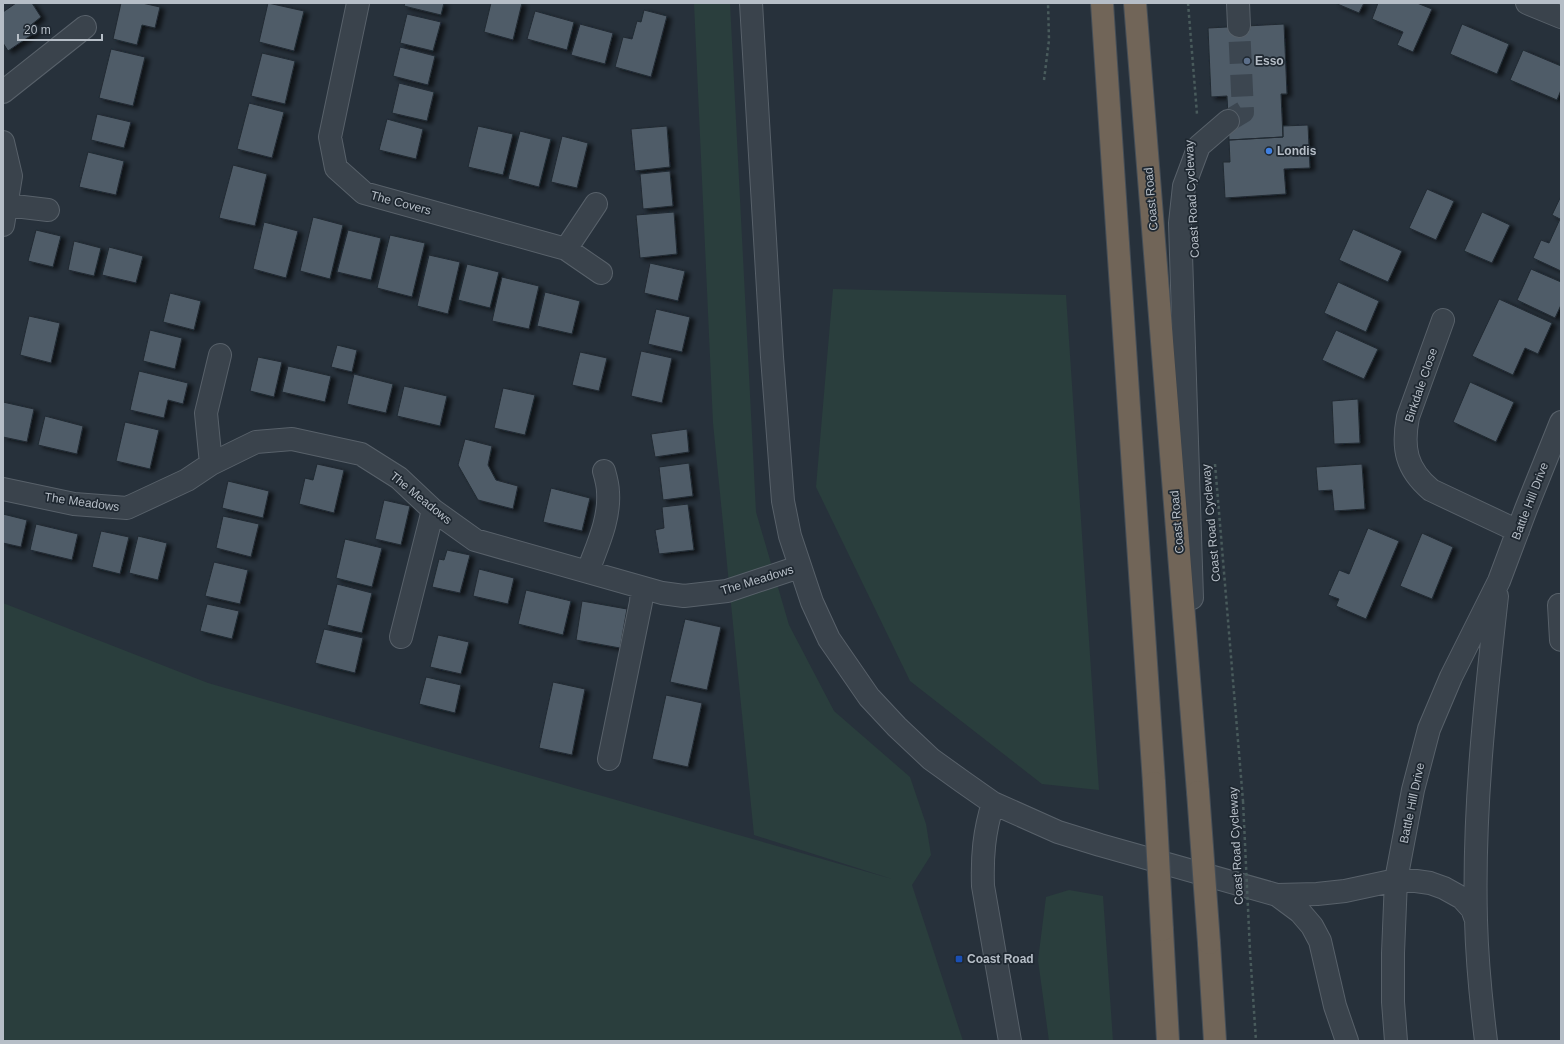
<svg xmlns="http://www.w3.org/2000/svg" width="1564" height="1044" viewBox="0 0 1564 1044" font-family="Helvetica,sans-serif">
  <defs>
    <filter id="shadow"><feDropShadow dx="4.5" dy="2.5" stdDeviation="2" flood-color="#0009"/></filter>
  </defs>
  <rect width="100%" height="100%" fill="#27313b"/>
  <!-- green -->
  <path fill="#2a3e3d" d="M 694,3 L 730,3 L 756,512 L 789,625 L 834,711 L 910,777 L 926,824 L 931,855 L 912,885 L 963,1041 L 3,1041 L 3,603 L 208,683 L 892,879 L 754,835 L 713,423 Z
    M 833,289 L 1066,295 L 1099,790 L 1042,784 L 910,681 L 816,487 Z
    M 1069,890 L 1103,896 L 1113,1041 L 1049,1041 L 1038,960 L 1046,897 Z"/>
  <!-- building -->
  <path fill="#505c67" stroke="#212a33" filter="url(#shadow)" d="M 16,3 L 32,3 L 41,17 L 31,25 L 36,32 L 8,51 L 3,43 L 3,12 Z
    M 121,3 L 142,3 L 160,7 L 155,28 L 142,25 L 137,45 L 113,39 Z
    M 268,3 L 304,11 L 294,51 L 259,42 Z
    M 405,3 L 444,3 L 441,15 L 404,6 Z
    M 491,3 L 522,3 L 513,40 L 484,32 Z
    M 1335,3 L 1364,3 L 1359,13 Z
    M 1378,3 L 1417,3 L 1432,9 L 1413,52 L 1397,45 L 1403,32 L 1372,19 Z
    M 644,10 L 667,16 L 651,77 L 615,67 L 623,37 L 632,39 L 637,21 L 641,22 Z
    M 535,11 L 574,22 L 567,50 L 527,39 Z
    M 407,14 L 441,22 L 433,51 L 400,43 Z
    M 580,24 L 613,33 L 605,64 L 571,55 Z
    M 1284,24 L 1287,94 L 1281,94 L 1283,137 L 1229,140 L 1227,96 L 1211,97 L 1208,28 Z
    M 1462,24 L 1509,44 L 1497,74 L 1450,54 Z
    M 400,47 L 435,56 L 428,85 L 393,76 Z
    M 111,49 L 145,57 L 133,106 L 99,98 Z
    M 1523,50 L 1561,66 L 1561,90 L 1557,100 L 1510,80 Z
    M 262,53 L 295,61 L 285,104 L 251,96 Z
    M 399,83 L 434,92 L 427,121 L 392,113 Z
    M 249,103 L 284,112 L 272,158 L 237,149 Z
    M 97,114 L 131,122 L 124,148 L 91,140 Z
    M 387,119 L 423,129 L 416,159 L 379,150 Z
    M 1308,125 L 1310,168 L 1284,169 L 1286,194 L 1225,198 L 1223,162 L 1230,162 L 1229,140 L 1283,137 L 1283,126 Z
    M 478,126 L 513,134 L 503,175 L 468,167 Z
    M 667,126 L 670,167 L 635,171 L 631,129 Z
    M 520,131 L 551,139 L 539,187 L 508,179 Z
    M 562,136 L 588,143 L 577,188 L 551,182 Z
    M 88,152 L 124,161 L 116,195 L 79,187 Z
    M 233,165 L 267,174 L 255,226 L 219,218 Z
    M 670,171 L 673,206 L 643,209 L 640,174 Z
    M 1427,189 L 1454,201 L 1436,240 L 1409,228 Z
    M 1561,196 L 1561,271 L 1533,258 L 1541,240 L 1549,243 L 1560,219 L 1552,215 Z
    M 674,212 L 677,254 L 640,258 L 636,215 Z
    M 1482,212 L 1510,225 L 1492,263 L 1464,251 Z
    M 313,217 L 343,225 L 330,279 L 300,271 Z
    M 264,222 L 298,231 L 286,278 L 253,269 Z
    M 1353,229 L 1402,251 L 1388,282 L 1339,260 Z
    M 36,230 L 61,236 L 53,267 L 28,261 Z
    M 348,230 L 381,238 L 371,280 L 337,272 Z
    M 390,235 L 425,243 L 412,297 L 377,288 Z
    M 74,241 L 101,248 L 94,276 L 68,270 Z
    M 109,247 L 143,256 L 136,283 L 102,275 Z
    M 429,255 L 460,262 L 448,314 L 417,306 Z
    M 650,263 L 685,271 L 678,301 L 644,293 Z
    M 467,264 L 499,272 L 490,308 L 458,300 Z
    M 1531,269 L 1561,282 L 1561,305 L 1555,318 L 1517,300 Z
    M 502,277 L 539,286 L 529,329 L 492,321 Z
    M 1338,282 L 1379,301 L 1366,332 L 1324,313 Z
    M 545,292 L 580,301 L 572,334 L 537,326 Z
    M 170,293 L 201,301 L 194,330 L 163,322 Z
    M 1499,299 L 1552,323 L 1538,354 L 1525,348 L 1513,375 L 1472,356 Z
    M 656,309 L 690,317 L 682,352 L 648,344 Z
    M 29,316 L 60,323 L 51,363 L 20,355 Z
    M 150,330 L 182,338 L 175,369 L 143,361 Z
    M 1336,330 L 1378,349 L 1364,379 L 1322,360 Z
    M 337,345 L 357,350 L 352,372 L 331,367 Z
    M 641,351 L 672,358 L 662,403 L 631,396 Z
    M 580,352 L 607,358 L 599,391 L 572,385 Z
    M 258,357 L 282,362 L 274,397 L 250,391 Z
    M 288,366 L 331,376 L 325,402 L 282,392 Z
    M 139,371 L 188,383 L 183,404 L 168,400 L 164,418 L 130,410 Z
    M 354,374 L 393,384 L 386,413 L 347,404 Z
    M 1470,382 L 1514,402 L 1496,442 L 1453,422 Z
    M 404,386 L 447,396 L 440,426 L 397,416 Z
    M 503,388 L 535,395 L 525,435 L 494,428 Z
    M 1358,399 L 1360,443 L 1334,444 L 1332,401 Z
    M 3,402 L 34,409 L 27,442 L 3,437 Z
    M 45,416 L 83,426 L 77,454 L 38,445 Z
    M 125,422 L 159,430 L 150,469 L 116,461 Z
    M 687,429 L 689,452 L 655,457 L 651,434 Z
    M 465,439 L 492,446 L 488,465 L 496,480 L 518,486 L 513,509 L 478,500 L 458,465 Z
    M 689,463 L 693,496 L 663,500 L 659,467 Z
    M 317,464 L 344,470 L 334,513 L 299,504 L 305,478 L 313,480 Z
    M 1362,464 L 1365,509 L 1334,511 L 1332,490 L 1318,491 L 1316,467 Z
    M 228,481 L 269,491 L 263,518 L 222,508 Z
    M 551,488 L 590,498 L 582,531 L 543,522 Z
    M 384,500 L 410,506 L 401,545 L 375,539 Z
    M 688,504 L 694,550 L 659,554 L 655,530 L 664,528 L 662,507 Z
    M 3,514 L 27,520 L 21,547 L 3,543 Z
    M 223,516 L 259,524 L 251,557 L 216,548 Z
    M 36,524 L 78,534 L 72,560 L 30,550 Z
    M 1368,528 L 1399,541 L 1366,619 L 1336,606 L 1339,599 L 1328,595 L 1339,570 L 1349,574 Z
    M 101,531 L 129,537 L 120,574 L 92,567 Z
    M 1422,533 L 1453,547 L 1432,599 L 1400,586 Z
    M 138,536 L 167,543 L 158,580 L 129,573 Z
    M 345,539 L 382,548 L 372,587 L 336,578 Z
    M 447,550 L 470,555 L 460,593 L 432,587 L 439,559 L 444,560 Z
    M 214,562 L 248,570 L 240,604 L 205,596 Z
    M 479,569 L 514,578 L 508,604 L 473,596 Z
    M 337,584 L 372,593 L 362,633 L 327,625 Z
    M 526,590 L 571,601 L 563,635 L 518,624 Z
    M 582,601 L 627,609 L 620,648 L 576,640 Z
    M 207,604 L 239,611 L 232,639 L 200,631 Z
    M 685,619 L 721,627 L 707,690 L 670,682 Z
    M 324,629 L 363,638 L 355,673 L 315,663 Z
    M 438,635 L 469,642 L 461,674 L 430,667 Z
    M 426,677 L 461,685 L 455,713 L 419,704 Z
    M 553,682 L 585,689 L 572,755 L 539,748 Z
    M 666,695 L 702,703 L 688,767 L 652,759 Z"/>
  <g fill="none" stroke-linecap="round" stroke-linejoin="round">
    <!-- minor-tunnel -->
    <path stroke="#3c4650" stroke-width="22" stroke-dasharray="22 11" stroke-linecap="butt" d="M 1228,121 L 1243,112 L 1239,26"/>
    <defs>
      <path id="minor" d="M 358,3 L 330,137 L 336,168 L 364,193 L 566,249 L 601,273
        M 751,3 L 772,357 L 783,501 L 790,536 L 812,602 L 829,639 L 869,697 L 897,727 L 931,759 L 963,782 L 993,803 L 1058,832 L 1100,845 L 1277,895 L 1317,894 L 1345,891 L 1396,880 L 1416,881 L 1430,883 L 1444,888 L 1462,898 L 1472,909 L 1476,920
        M 1238,3 L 1239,26
        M 1527,3 L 1561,17
        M 3,92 L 85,27
        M 3,142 L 11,176 L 3,225
        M 6,205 L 48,210
        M 566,249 L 596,204
        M 1443,320 L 1408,417 C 1402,448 1406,469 1431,490 L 1518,531
        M 211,464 L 206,413 L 220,355
        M 3,489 L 74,504 L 127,508 L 187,480 L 211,464 L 256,442 L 292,439 L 361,454 L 399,478 L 433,510 L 475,540 L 662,593 L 684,596 L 727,591 L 799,567
        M 588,571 C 597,546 610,520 608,492 C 608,485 606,478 604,471
        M 1192,598 L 1180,223 L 1184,186 L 1199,146 L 1228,121
        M 1559,605 L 1561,640
        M 401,637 L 433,510
        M 609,759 L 641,602 L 642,588
        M 993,803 C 984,832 982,856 983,886 L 1010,1041
        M 1277,895 L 1300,912 L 1312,926 L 1320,941 L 1335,1006 L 1347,1041
        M 1396,1041 L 1393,1002 L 1393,953 L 1396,880 L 1413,790 L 1429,729 L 1451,677 L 1499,581 L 1526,509 L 1561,422
        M 1486,1041 C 1481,1001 1477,960 1476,920 C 1473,811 1485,703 1497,596"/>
      <path id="highway" d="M 1102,3 L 1154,783
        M 1135,3 L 1198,792
        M 1162,930 L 1168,1041
        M 1209,943 L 1215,1041"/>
    </defs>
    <!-- minor casing -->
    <use href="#minor" stroke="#58616a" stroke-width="24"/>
    <!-- highway casing -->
    <use href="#highway" stroke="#454e57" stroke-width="24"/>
    <!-- path -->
    <path stroke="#495b5c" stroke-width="2.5" stroke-dasharray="3 3" stroke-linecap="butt" d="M 1188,3 L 1197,114
      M 1044,80 L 1049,40 L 1048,3
      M 1215,464 L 1243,801
      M 1250,951 L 1256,1041"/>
    <!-- minor -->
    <use href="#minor" stroke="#3a434c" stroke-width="22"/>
    <!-- highway -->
    <use href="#highway" stroke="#716558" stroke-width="22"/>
    <defs>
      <path id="highway-bridge" d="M 1154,783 L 1162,930
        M 1198,792 L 1209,943"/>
    </defs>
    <!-- highway-bridge casing -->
    <use href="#highway-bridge" stroke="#454e57" stroke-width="24" stroke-linecap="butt"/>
    <!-- path-bridge -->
    <path stroke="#495b5c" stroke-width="2.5" stroke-dasharray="3 3" stroke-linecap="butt" d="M 1243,801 L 1250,951"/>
    <!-- highway-bridge -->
    <use href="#highway-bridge" stroke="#716558" stroke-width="22"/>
  </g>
  <!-- markers -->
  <circle fill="#5c6f8a" stroke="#1f2831" stroke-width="1.5" cx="1247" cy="61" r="4"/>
  <circle fill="#3f7fe0" stroke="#1f2831" stroke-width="1.5" cx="1269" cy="151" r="4"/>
  <rect fill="#1a4fb4" stroke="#1f2831" stroke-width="1.5" x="955" y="955" width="8" height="8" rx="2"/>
  <g text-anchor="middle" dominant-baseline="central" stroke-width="3.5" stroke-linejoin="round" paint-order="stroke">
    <!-- poi labels -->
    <g font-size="12" font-weight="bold" fill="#b6bec7" stroke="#1f2831" text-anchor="start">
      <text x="1255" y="61">Esso</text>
      <text x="1277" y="151">Londis</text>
      <text x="967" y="959">Coast Road</text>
    </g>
    <!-- street labels -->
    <g font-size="12" fill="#b6bec7" stroke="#1f2831">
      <text transform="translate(1151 199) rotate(-95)">Coast Road</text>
      <text transform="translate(1192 199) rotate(-93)">Coast Road Cycleway</text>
      <text transform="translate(401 203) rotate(15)">The Covers</text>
      <text transform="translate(1421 385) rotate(-71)">Birkdale Close</text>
      <text transform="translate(421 498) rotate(39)">The Meadows</text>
      <text transform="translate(1530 501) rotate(-69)">Battle Hill Drive</text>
      <text transform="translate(82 502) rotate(8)">The Meadows</text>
      <text transform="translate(1177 522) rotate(-95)">Coast Road</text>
      <text transform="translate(1211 523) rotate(-95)">Coast Road Cycleway</text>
      <text transform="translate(757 580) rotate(-17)">The Meadows</text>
      <text transform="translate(1412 803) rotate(-78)">Battle Hill Drive</text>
      <text transform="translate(1236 846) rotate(-93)">Coast Road Cycleway</text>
    </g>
  </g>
  <!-- border -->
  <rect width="1564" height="1044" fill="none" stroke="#b6bec7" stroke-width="8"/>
  <!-- scale -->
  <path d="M18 34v6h84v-6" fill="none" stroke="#b6bec7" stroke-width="2"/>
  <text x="24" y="34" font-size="12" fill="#b6bec7" stroke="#1f2831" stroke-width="3" paint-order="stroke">20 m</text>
</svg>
